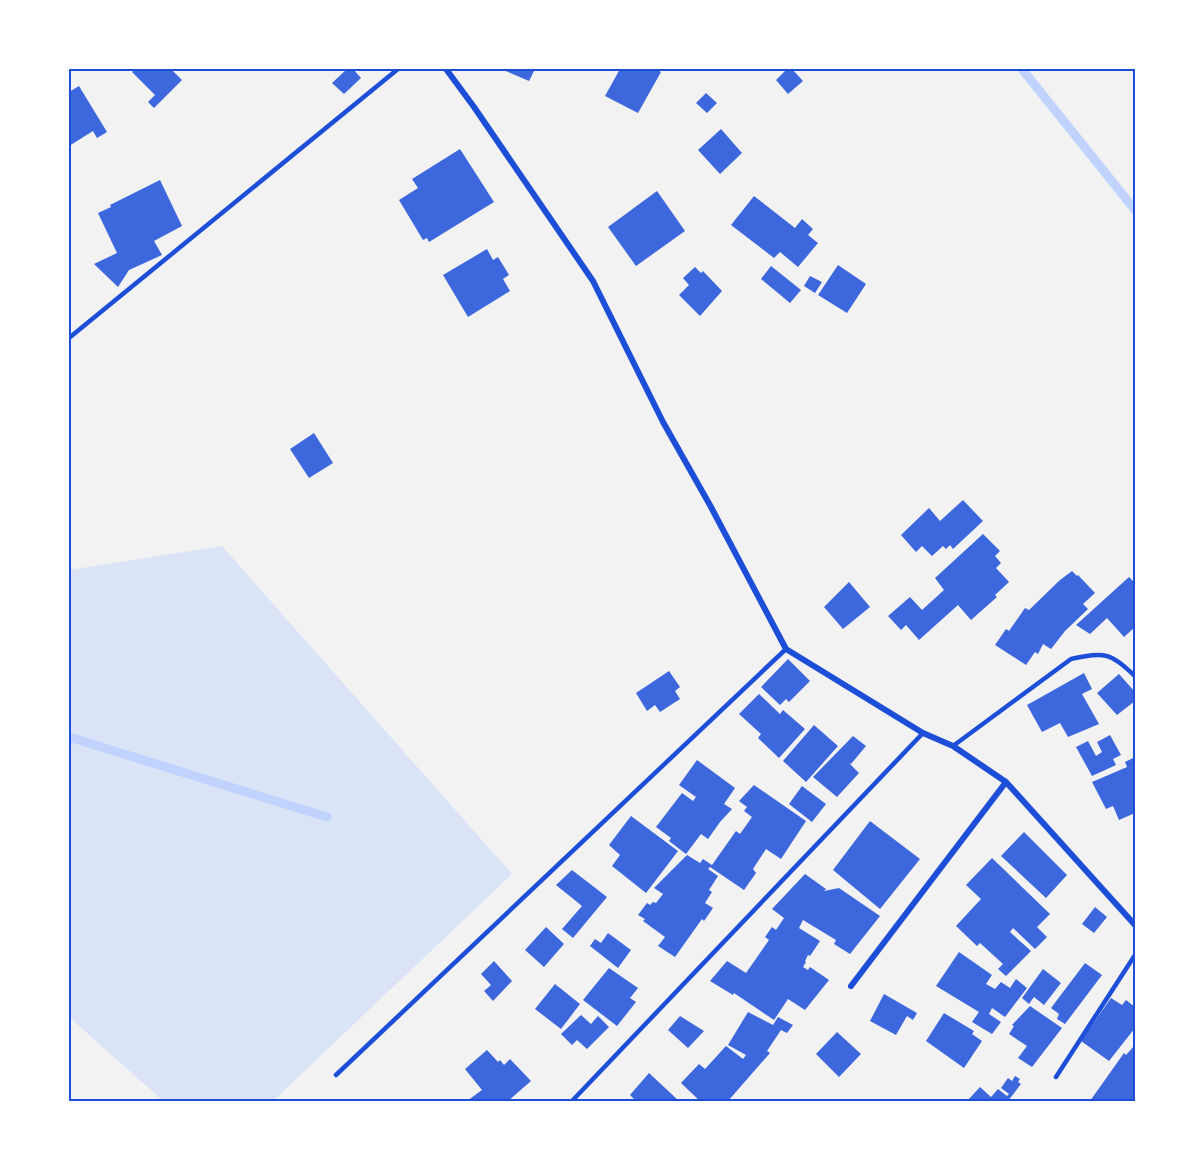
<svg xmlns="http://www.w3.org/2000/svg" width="1204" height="1170" viewBox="0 0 1204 1170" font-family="Barlow,sans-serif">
  <rect width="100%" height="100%" fill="#f2f2f2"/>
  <!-- green -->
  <path fill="#dbe4f7" d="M 222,546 L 512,874 L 273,1101 L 163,1101 L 69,1017 L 69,570 Z"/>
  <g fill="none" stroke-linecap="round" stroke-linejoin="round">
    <!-- stream -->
    <path stroke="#bfd3fe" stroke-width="9" d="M 1022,69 L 1135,210
      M 69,737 L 327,817"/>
  </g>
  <!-- building -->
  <path fill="#3d67dc" d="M 136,69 L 171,69 L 182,80 L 154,108 L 148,102 L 155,95 L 132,72 Z
    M 347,69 L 353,69 L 361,78 L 344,94 L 332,83 Z
    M 501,69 L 535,69 L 529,81 Z
    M 620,69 L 655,69 L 661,72 L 638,113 L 605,96 Z
    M 787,69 L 792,69 L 803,81 L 788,94 L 776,80 Z
    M 79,86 L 107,132 L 97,138 L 93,131 L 69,146 L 69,92 Z
    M 706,93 L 717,103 L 707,113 L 696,103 Z
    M 721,129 L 742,153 L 720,174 L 698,150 Z
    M 460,149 L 494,202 L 429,242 L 427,238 L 423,240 L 399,200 L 418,188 L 412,179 Z
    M 160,180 L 182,226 L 154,241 L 162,255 L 129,270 L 118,287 L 94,264 L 117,253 L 98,213 L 111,207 L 110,205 Z
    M 657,191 L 685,231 L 636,266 L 608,227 Z
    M 754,196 L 795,228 L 802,219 L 813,229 L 808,235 L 818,243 L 798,267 L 780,252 L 774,258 L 731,225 Z
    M 487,249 L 493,260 L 498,257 L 509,275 L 503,279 L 510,291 L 468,317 L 443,275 Z
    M 838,265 L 866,284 L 847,313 L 818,295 Z
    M 771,266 L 801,290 L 790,303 L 761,279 Z
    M 695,267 L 701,273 L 703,271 L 722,291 L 700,316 L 679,295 L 689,285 L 683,278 Z
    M 810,276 L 822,282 L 815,293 L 804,286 Z
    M 314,433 L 333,463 L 309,478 L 290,449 Z
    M 963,500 L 983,521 L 953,549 L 950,545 L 946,549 L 943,546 L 932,556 L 922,546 L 916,552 L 901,535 L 929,508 L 940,521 Z
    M 983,534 L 1000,551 L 995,556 L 1001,563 L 996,568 L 1009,582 L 995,595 L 997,597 L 971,620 L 958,605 L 919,640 L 906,625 L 901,630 L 888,616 L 910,597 L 922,610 L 944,590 L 935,578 Z
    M 1072,571 L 1077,576 L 1078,575 L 1095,593 L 1083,604 L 1088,609 L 1065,631 L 1051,649 L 1043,644 L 1038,654 L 1035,652 L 1026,665 L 995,645 L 1006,629 L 1009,631 L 1025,608 L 1029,610 L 1060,580 Z
    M 1129,577 L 1135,583 L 1135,627 L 1124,637 L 1107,618 L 1090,634 L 1076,625 Z
    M 849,582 L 870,607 L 843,629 L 824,607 Z
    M 788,659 L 810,681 L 789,702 L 786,699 L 780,705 L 761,687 Z
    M 669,671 L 680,687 L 675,691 L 680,699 L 660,712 L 655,705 L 647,711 L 636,693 Z
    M 1084,673 L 1092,689 L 1082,694 L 1099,724 L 1068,737 L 1060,723 L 1042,732 L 1027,705 Z
    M 1119,674 L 1135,692 L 1135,701 L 1117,715 L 1097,693 Z
    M 759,694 L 780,714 L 783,710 L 805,729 L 779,758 L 758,738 L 761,734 L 739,714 Z
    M 814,725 L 838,746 L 806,782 L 783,761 Z
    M 1110,735 L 1121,755 L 1113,759 L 1116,765 L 1092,776 L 1076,747 L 1088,741 L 1096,756 L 1102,752 L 1097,742 Z
    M 853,736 L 866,746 L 851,764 L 849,763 L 859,773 L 837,797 L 813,777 Z
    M 1135,757 L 1135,813 L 1119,820 L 1113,806 L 1106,809 L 1092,782 L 1127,767 L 1125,762 Z
    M 697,760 L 735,788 L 724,804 L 732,809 L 720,822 L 708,839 L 701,834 L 686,854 L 669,841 L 671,838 L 656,827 L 682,793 L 693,801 L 696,797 L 679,785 Z
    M 754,785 L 806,821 L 781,859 L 766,849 L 753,869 L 756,873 L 744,890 L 710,867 L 708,869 L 718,876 L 709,890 L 712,892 L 705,903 L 713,908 L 704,921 L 702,919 L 675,957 L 658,946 L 665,937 L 643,921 L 645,919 L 638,915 L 647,903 L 650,905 L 653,902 L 656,903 L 663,894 L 654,888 L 687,855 L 700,863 L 703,859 L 712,865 L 736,831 L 740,834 L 752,817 L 744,811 L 747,807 L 739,801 Z
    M 802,786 L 826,804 L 812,822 L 789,804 Z
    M 631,816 L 678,851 L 646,893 L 612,866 L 620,855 L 609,845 Z
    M 870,821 L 920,859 L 880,909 L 833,870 Z
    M 1024,832 L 1067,875 L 1046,898 L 1001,856 Z
    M 992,858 L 1050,914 L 1037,927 L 1047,937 L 1035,949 L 1013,928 L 1010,932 L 1031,951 L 1006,976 L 998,969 L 1003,964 L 980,943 L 977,946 L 956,926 L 981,899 L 966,885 Z
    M 572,870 L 607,897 L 573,938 L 562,929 L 582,906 L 556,885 Z
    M 805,874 L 826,889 L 824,891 L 839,888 L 880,916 L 850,954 L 834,944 L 836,940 L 803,920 L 799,928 L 820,941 L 810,956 L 808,955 L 805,961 L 806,962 L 803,967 L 808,970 L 810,967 L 829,980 L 805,1010 L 788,999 L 774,1020 L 734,993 L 733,995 L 710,981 L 727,961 L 746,973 L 769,940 L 765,937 L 772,927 L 776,930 L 784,918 L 772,909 Z
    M 1095,907 L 1107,917 L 1094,933 L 1082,924 Z
    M 546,927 L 564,944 L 544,967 L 525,950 Z
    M 608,933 L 631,950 L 618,968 L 590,946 L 595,939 L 601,943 Z
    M 959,952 L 992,975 L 986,984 L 995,989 L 1001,982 L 1010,988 L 1016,979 L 1027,988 L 1005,1017 L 992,1008 L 989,1014 L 1001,1022 L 992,1034 L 972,1022 L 979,1012 L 936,986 Z
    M 494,961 L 512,981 L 493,1001 L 484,991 L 491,985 L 481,974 Z
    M 1085,963 L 1102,975 L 1065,1024 L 1057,1019 L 1059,1014 L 1051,1008 Z
    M 609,968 L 638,988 L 630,998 L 636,1002 L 617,1026 L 583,1000 Z
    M 1043,969 L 1061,983 L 1044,1005 L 1034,997 L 1029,1004 L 1022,998 Z
    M 555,984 L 580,1004 L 561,1029 L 535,1009 Z
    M 884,994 L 917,1013 L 913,1020 L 907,1016 L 896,1035 L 870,1021 Z
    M 1111,998 L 1122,1005 L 1126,1000 L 1135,1007 L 1135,1028 L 1109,1061 L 1081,1041 Z
    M 1030,1006 L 1062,1028 L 1032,1067 L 1018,1058 L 1027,1046 L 1009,1034 L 1014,1026 L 1012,1025 Z
    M 748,1012 L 773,1025 L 778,1017 L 793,1025 L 787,1033 L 781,1030 L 767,1051 L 770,1053 L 728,1101 L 700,1101 L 681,1083 L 699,1064 L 705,1069 L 726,1046 L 743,1059 L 746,1055 L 728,1045 Z
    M 944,1013 L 974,1031 L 972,1034 L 982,1041 L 964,1068 L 926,1041 Z
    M 581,1015 L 591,1024 L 598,1016 L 609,1027 L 587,1049 L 577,1040 L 572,1045 L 561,1034 Z
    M 680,1016 L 704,1031 L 688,1048 L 668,1030 Z
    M 837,1032 L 861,1054 L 839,1077 L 816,1054 Z
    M 1134,1046 L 1135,1101 L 1090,1101 L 1124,1053 L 1126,1055 Z
    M 487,1050 L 498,1062 L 500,1060 L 504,1065 L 510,1059 L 531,1081 L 508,1101 L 467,1101 L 482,1090 L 465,1069 Z
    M 649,1073 L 679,1101 L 636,1101 L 630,1095 Z
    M 1015,1076 L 1020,1079 L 1018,1082 L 1021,1084 L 1008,1101 L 967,1101 L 980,1087 L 991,1097 L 998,1089 L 1007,1096 L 1009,1094 L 1001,1088 L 1008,1078 L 1012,1081 Z"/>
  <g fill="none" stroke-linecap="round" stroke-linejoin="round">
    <!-- service -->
    <path stroke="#1d4ed8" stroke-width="4.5" d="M 69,338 L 398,69
      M 953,746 L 1071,659 C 1106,652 1109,652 1135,676
      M 336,1075 L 786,649
      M 1056,1077 L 1135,955
      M 572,1101 L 923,733"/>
    <!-- minor -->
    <path stroke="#1d4ed8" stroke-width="6" d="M 446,69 L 474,107 L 593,281 L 663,422 L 711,507 L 786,649 L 923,733 L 953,746 L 1006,782 L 1135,925
      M 851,986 L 1006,782"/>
  </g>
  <!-- border -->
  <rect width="1204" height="1170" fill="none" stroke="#ffffff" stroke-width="141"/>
  <rect x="70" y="70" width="1064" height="1030" fill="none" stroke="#1d4ed8" stroke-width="2"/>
</svg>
